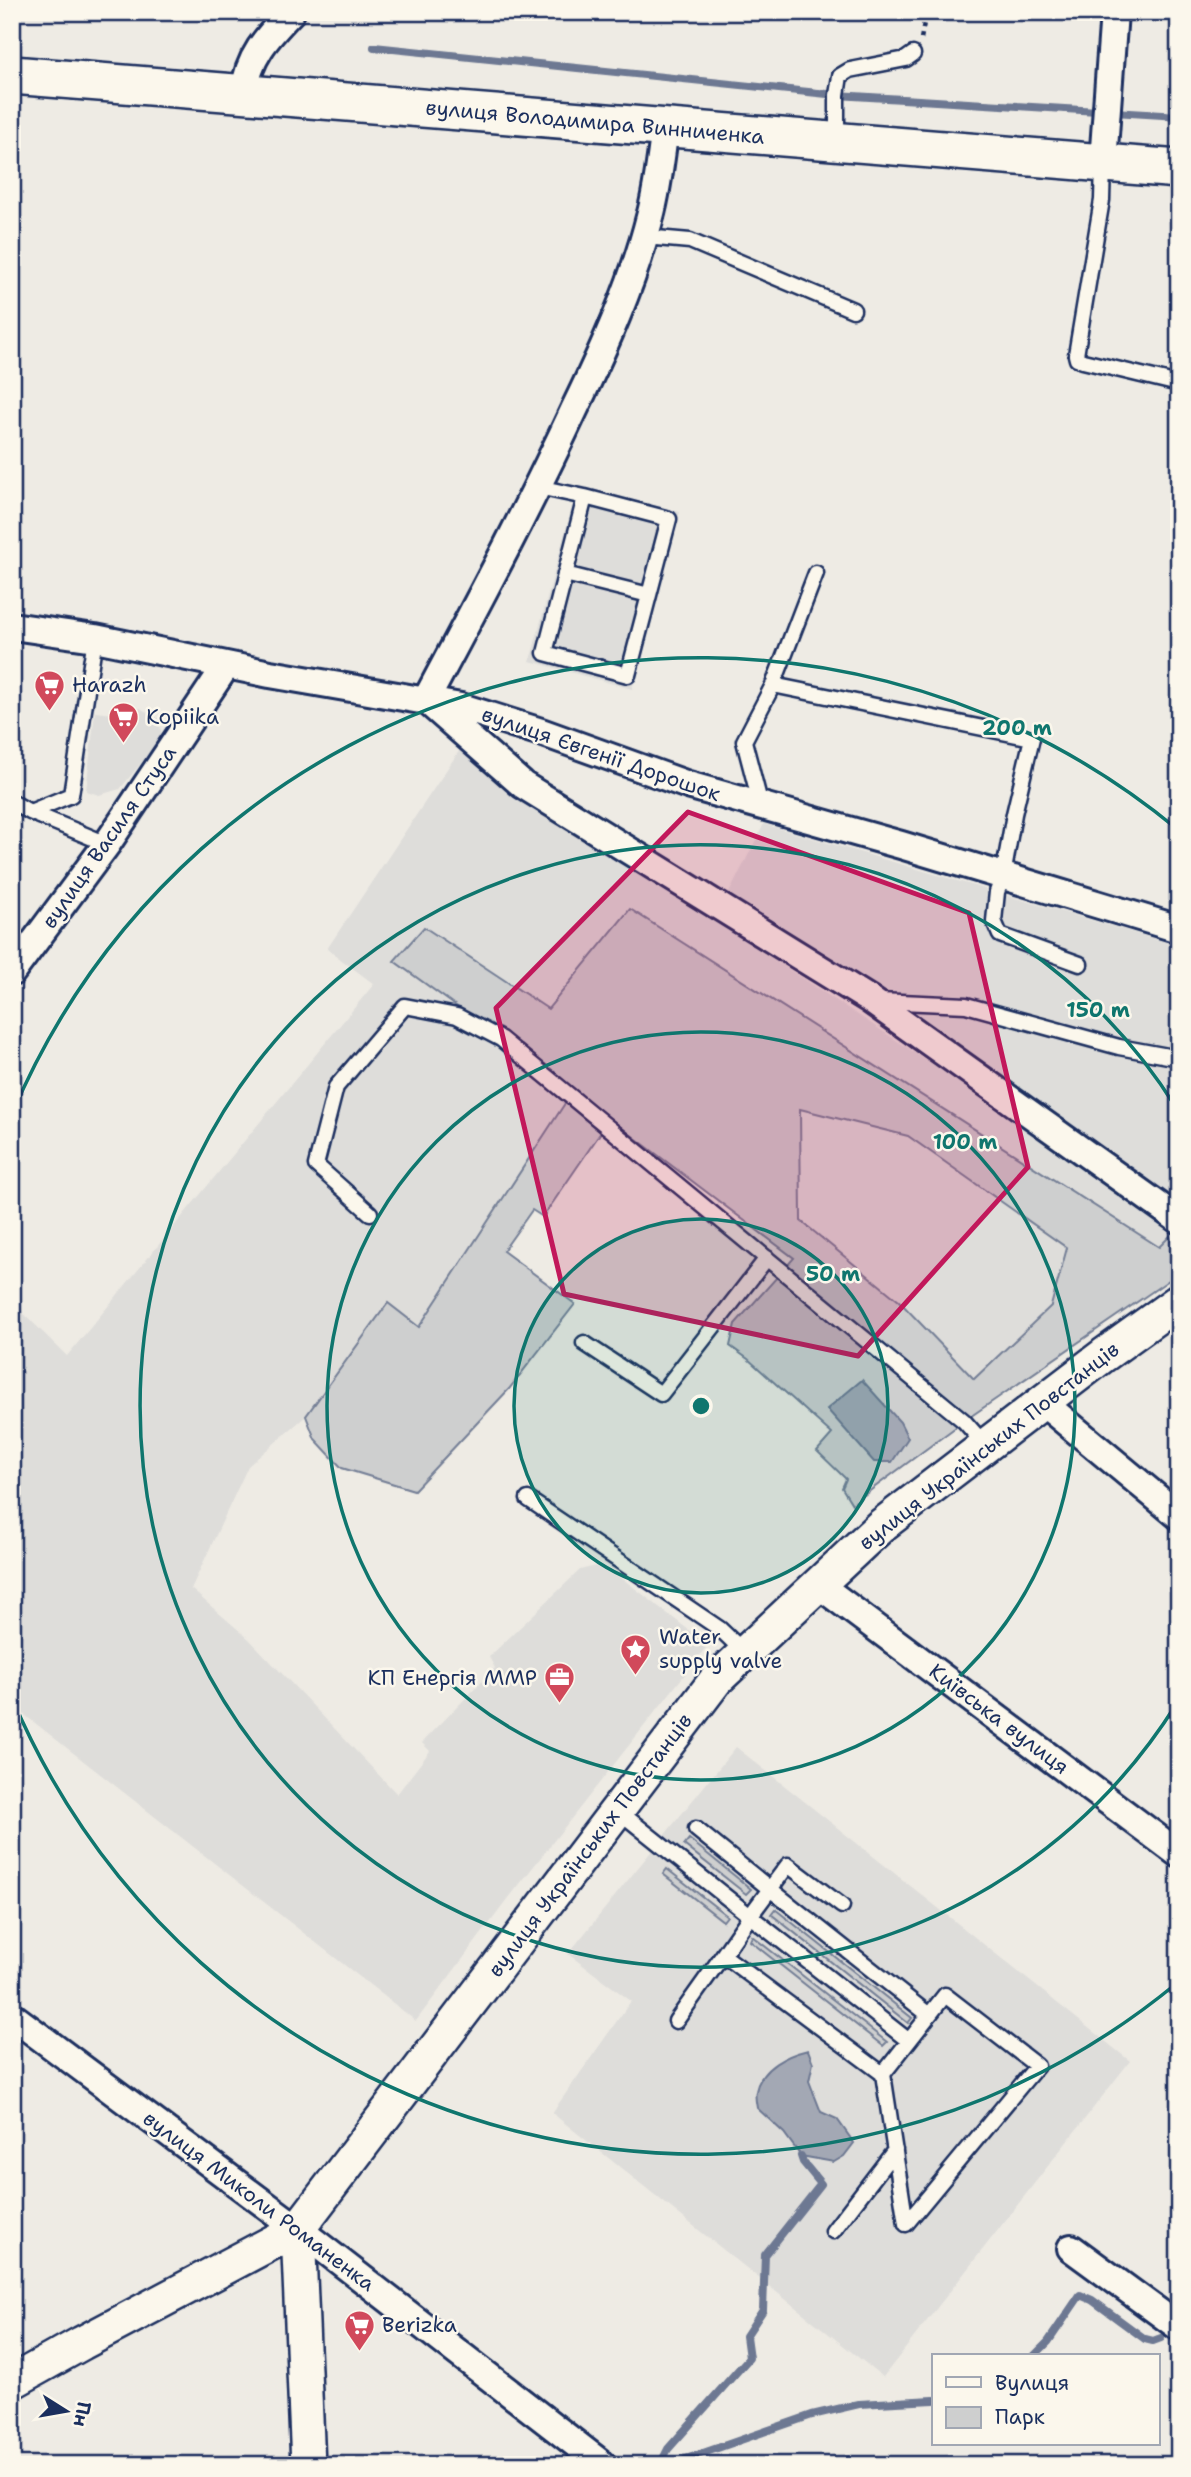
<svg xmlns="http://www.w3.org/2000/svg" width="1191" height="2477" viewBox="0 0 1191 2477" font-family="'Shantell Sans',sans-serif">
  <rect width="100%" height="100%" fill="#eeebe4"/>
  <filter id="ink" filterUnits="userSpaceOnUse"><feTurbulence type="fractalNoise" baseFrequency=".0143" numOctaves="2"/><feDisplacementMap in="SourceGraphic" scale="14" xChannelSelector="R" yChannelSelector="G"/><feConvolveMatrix kernelMatrix="1 2 1 2 8 2 1 2 1" color-interpolation-filters="sRGB"/></filter>
  <g filter="url(#ink)">
    <!-- built -->
    <path fill="#deddda" fill-rule="evenodd" d="M 578,485 L 680,512 L 632,689 L 530,661 Z
      M 140,708 L 159,719 L 162,737 L 120,789 L 99,795 L 86,791 L 95,712 L 133,716 Z
      M 459,751 L 1162,1216 L 1170,1236 L 1159,1247 L 631,909 L 548,1009 L 424,928 L 395,961 L 573,1091 L 419,1328 L 388,1303 L 306,1416 L 248,1466 L 191,1589 L 249,1639 L 397,1794 L 430,1751 L 422,1743 L 495,1668 L 489,1657 L 580,1570 L 600,1565 L 623,1579 L 708,1645 L 504,1904 L 416,2021 L 12,1705 L 12,1302 L 67,1356 L 374,984 L 327,949 Z
      M 764,824 L 1179,946 L 1179,1202 L 727,897 Z
      M 800,1109 L 908,1136 L 1067,1247 L 1051,1306 L 974,1379 L 899,1301 L 800,1221 Z
      M 736,1747 L 1130,2061 L 883,2377 L 552,2113 L 631,2001 L 568,1954 ZM 813,2063 L 809,2081 L 821,2112 L 837,2119 L 802,2156 L 784,2133 L 757,2108 L 756,2090 Z"/>
    <!-- green -->
    <path fill="#cecfcf" stroke="#747f96" stroke-width="2" fill-rule="evenodd" d="M 630,909 L 1159,1247 L 1170,1236 L 1176,1258 L 1172,1278 L 964,1421 L 852,1504 L 842,1488 L 846,1479 L 817,1451 L 832,1434 L 748,1359 L 730,1346 L 735,1324 L 794,1258 L 610,1119 L 543,1217 L 532,1210 L 503,1251 L 575,1304 L 509,1389 L 414,1490 L 342,1468 L 315,1439 L 306,1416 L 388,1303 L 419,1327 L 573,1091 L 394,961 L 424,927 L 548,1009 ZM 800,1109 L 908,1136 L 1067,1248 L 1051,1306 L 974,1379 L 899,1301 L 801,1221 Z
      M 689,1839 L 751,1889 L 746,1894 L 684,1845 Z
      M 667,1869 L 727,1916 L 723,1921 L 663,1874 Z
      M 775,1909 L 912,2018 L 908,2023 L 771,1914 Z
      M 752,1936 L 887,2042 L 883,2046 L 750,1941 Z"/>
    <!-- water -->
    <path fill="#a3a8b4" stroke="#6d7892" stroke-width="2" d="M 862,1380 L 900,1422 L 908,1438 L 892,1462 L 874,1462 L 827,1409 Z
      M 808,2050 L 813,2063 L 809,2081 L 821,2112 L 837,2119 L 854,2143 L 844,2156 L 834,2162 L 801,2156 L 784,2133 L 757,2108 C 756,2103 755,2095 756,2091 C 761,2067 787,2055 808,2050 Z"/>
    <g fill="none" stroke-linecap="round" stroke-linejoin="round">
      <!-- stream -->
      <path stroke="#6d7892" stroke-width="8" d="M 374,47 L 837,95 L 1179,116
        M 1034,2356 L 1048,2342 L 1080,2295 L 1092,2300 L 1145,2339 L 1153,2341 L 1161,2338
        M 660,2465 L 668,2449 L 749,2358 L 746,2336 L 763,2310 L 765,2255 L 821,2184 L 803,2162 L 801,2156
        M 675,2465 L 686,2459 L 812,2415 L 859,2404 L 934,2400"/>
      <defs>
        <path id="service" d="M 837,140 L 837,95 L 840,76 L 850,70 L 906,59 L 913,54
          M 1103,163 L 1102,200 L 1076,355 L 1077,359 L 1083,361 L 1179,384
          M 645,237 L 690,241 L 853,310
          M 538,487 L 585,497 L 545,653 L 628,675 L 669,519 L 585,497
          M 565,574 L 649,595
          M 773,685 L 1032,738 L 1014,814 L 1003,876 L 997,892 L 994,921 L 1000,935 L 1080,964
          M 12,802 L 30,812 L 71,795 L 95,638
          M 761,806 L 744,741 L 773,685 L 816,573
          M 30,812 L 107,844
          M 879,1001 L 966,1005 L 1119,1047 L 1179,1058
          M 370,1213 L 316,1165 L 336,1087 L 405,1006 L 457,1016 L 501,1039 L 964,1421 L 985,1445
          M 584,1343 L 661,1394 L 767,1258
          M 528,1499 L 720,1629 L 745,1653
          M 616,1809 L 750,1916 L 723,1955 L 883,2074 L 945,1995 L 1037,2066 L 906,2224 L 883,2074
          M 696,1829 L 770,1889 L 750,1916 L 909,2041
          M 842,1906 L 788,1865 L 770,1889 L 929,2015
          M 676,2021 L 723,1955
          M 833,2231 L 895,2150"/>
        <path id="minor" d="M 244,93 C 248,57 267,37 291,12
          M 665,127 C 661,157 658,188 650,217 C 633,284 604,348 574,410 C 528,509 477,604 426,700 L 523,785 L 869,999 L 1179,1220
          M 1103,162 L 1114,12
          M 12,626 L 95,638 L 270,674 L 461,707 L 541,732 L 688,785 L 901,845 L 1179,929
          M 12,972 L 107,844 L 226,666
          M 1042,1402 L 1179,1516
          M 819,1585 L 1179,1854
          M 12,2016 L 298,2229 L 603,2465
          M 1071,2248 L 1179,2327"/>
        <path id="tertiary" d="M 298,2229 L 308,2465
          M 12,2382 L 82,2343 L 298,2229 L 716,1680 L 882,1525 L 1104,1355 L 1179,1301"/>
        <path id="secondary" d="M 12,75 L 1179,169"/>
      </defs>
      <!-- service casing -->
      <use href="#service" stroke="#1b2f5e" stroke-width="19"/>
      <!-- minor casing -->
      <use href="#minor" stroke="#1b2f5e" stroke-width="32"/>
      <!-- tertiary casing -->
      <use href="#tertiary" stroke="#1b2f5e" stroke-width="38"/>
      <!-- secondary casing -->
      <use href="#secondary" stroke="#1b2f5e" stroke-width="42"/>
      <!-- path -->
      <path stroke="#1b2f5e" stroke-width="4.5" stroke-dasharray="5 5" stroke-linecap="butt" d="M 921,39 L 926,12"/>
      <!-- service -->
      <use href="#service" stroke="#fbf7ec" stroke-width="14"/>
      <!-- minor -->
      <use href="#minor" stroke="#fbf7ec" stroke-width="26"/>
      <!-- tertiary -->
      <use href="#tertiary" stroke="#fbf7ec" stroke-width="33"/>
      <!-- secondary -->
      <use href="#secondary" stroke="#fbf7ec" stroke-width="37"/>
    </g>
  </g>
  <!-- marked area -->
  <path fill="#c2185b" fill-opacity="0.2" stroke="#c2185b" stroke-width="5" stroke-linejoin="round" d="M 688,812 L 969,913 L 1028,1167 L 858,1356 L 564,1294 L 496,1008 Z"/>
  <!-- distance rings -->
  <circle cx="701" cy="1406" r="187" fill="#0f766e" fill-opacity=".12"/>
  <g fill="none" stroke="#0f766e" stroke-width="3.5">
    <circle cx="701" cy="1406" r="187"/>
    <circle cx="701" cy="1406" r="374"/>
    <path d="M1177 1703A561 561 0 1 1 1177 1109"/>
    <path d="M1177 1983A748 748 0 0 1 12 1698M12 1114A748 748 0 0 1 1177 829"/>
  </g>
  <!-- icons -->
  <defs>
    <symbol id="supermarket-pin" viewBox="-11 -11 22 30"><path d="M0 17L-7.5 6A9.5 9.5 0 1 1 7.5 6Z" fill="#d1495b" stroke="#fbf7ec"/><path d="M-6-5.5h2.5l.6 2H6L4.5 2H-2.5L-4.4-4H-6ZM-1.5 3.2a1.3 1.3 0 1 0 .1 0ZM3 3.2a1.3 1.3 0 1 0 .1 0Z" fill="#fff"/></symbol>
    <symbol id="sight-pin" viewBox="-11 -11 22 30"><path d="M0 17L-7.5 6A9.5 9.5 0 1 1 7.5 6Z" fill="#d1495b" stroke="#fbf7ec"/><path d="M0-6L1.8-2.2L6-1.7L2.9 1.2L3.7 5.4L0 3.3L-3.7 5.4L-2.9 1.2L-6-1.7L-1.8-2.2Z" fill="#fff"/></symbol>
    <symbol id="office-pin" viewBox="-11 -11 22 30"><path d="M0 17L-7.5 6A9.5 9.5 0 1 1 7.5 6Z" fill="#d1495b" stroke="#fbf7ec"/><path d="M-6-3h4V-5.5h4V-3h4V5H-6ZM-1-4.5V-3h2v-1.5ZM-6 0V1H6V0Z" fill="#fff"/></symbol>
  </defs>
  <g fill-rule="evenodd">
    <use href="#supermarket-pin" x="32" y="668" width="35" height="47"/>
    <use href="#supermarket-pin" x="106" y="700" width="35" height="47"/>
    <use href="#sight-pin" x="618" y="1632" width="35" height="47"/>
    <use href="#office-pin" x="542" y="1660" width="35" height="47"/>
    <use href="#supermarket-pin" x="342" y="2308" width="35" height="47"/>
  </g>
  <g text-anchor="middle" dominant-baseline="central" stroke-width="5" stroke-linejoin="round" paint-order="stroke">
    <!-- street labels -->
    <g font-size="21" fill="#1b2f5e" stroke="#fbf7ec">
      <text transform="translate(595 122) rotate(5)">вулиця Володимира Винниченка</text>
      <text transform="translate(601 754) rotate(19)">вулиця Євгенії Дорошок</text>
      <text transform="translate(109 837) rotate(-55)">вулиця Василя Стуса</text>
      <text transform="translate(989 1446) rotate(-38)">вулиця Українських Повстанців</text>
      <text transform="translate(999 1719) rotate(37)">Київська вулиця</text>
      <text transform="translate(590 1845) rotate(-53)">вулиця Українських Повстанців</text>
      <text transform="translate(259 2201) rotate(37)">вулиця Миколи Романенка</text>
    </g>
    <!-- poi labels -->
    <g font-size="21" fill="#1b2f5e" stroke="#fbf7ec" text-anchor="start">
      <text x="72" y="685">Harazh</text>
      <text x="146" y="717">Kopiika</text>
      <text x="659" y="1637">Water<tspan x="659" dy="24">supply valve</tspan></text>
      <text x="537" y="1678" text-anchor="end">КП Енергія ММР</text>
      <text x="382" y="2325">Berizka</text>
    </g>
  </g>
  <circle cx="701" cy="1406" r="10" fill="#0f766e" stroke="#fbf7ec" stroke-width="3.5"/>
  <g font-size="21" text-anchor="middle" font-weight="bold" fill="#0f766e" stroke="#fbf7ec" stroke-width="5" stroke-linejoin="round" paint-order="stroke">
    <text x="1017" y="735">200 m</text>
    <text x="1098" y="1017">150 m</text>
    <text x="965" y="1149">100 m</text>
    <text x="833" y="1281">50 m</text>
  </g>
  <!-- margin -->
  <rect width="1191" height="2477" fill="none" stroke="#fbf7ec" stroke-width="42"/>
  <rect x="21" y="21" width="1149" height="2435" fill="none" stroke="#1b2f5e" stroke-width="2.5" filter="url(#ink)"/>
  <!-- legend -->
  <rect x="932" y="2354" width="228" height="91" fill="#fbf7ec" stroke="#a1a7b3" stroke-width="2"/>
  <rect x="946" y="2377" width="35" height="10" fill="#fbf7ec" stroke="#a1a7b3" stroke-width="2"/>
  <text x="995" y="2390" font-size="21" fill="#1b2f5e">Вулиця</text>
  <rect x="946" y="2407" width="35" height="21" fill="#cecfcf" stroke="#a1a7b3" stroke-width="2"/>
  <text x="995" y="2424" font-size="21" fill="#1b2f5e">Парк</text>
  <!-- north arrow -->
  <g transform="translate(66 2411) rotate(101)" stroke="#fbf7ec" stroke-width="5" paint-order="stroke">
  <path d="M0-5L12 26L0 18L-12 26Z" fill="#1b2f5e"/>
  <text y="-10" font-size="19" font-weight="bold" text-anchor="middle" fill="#1b2f5e">Пн</text>
  </g>
</svg>
